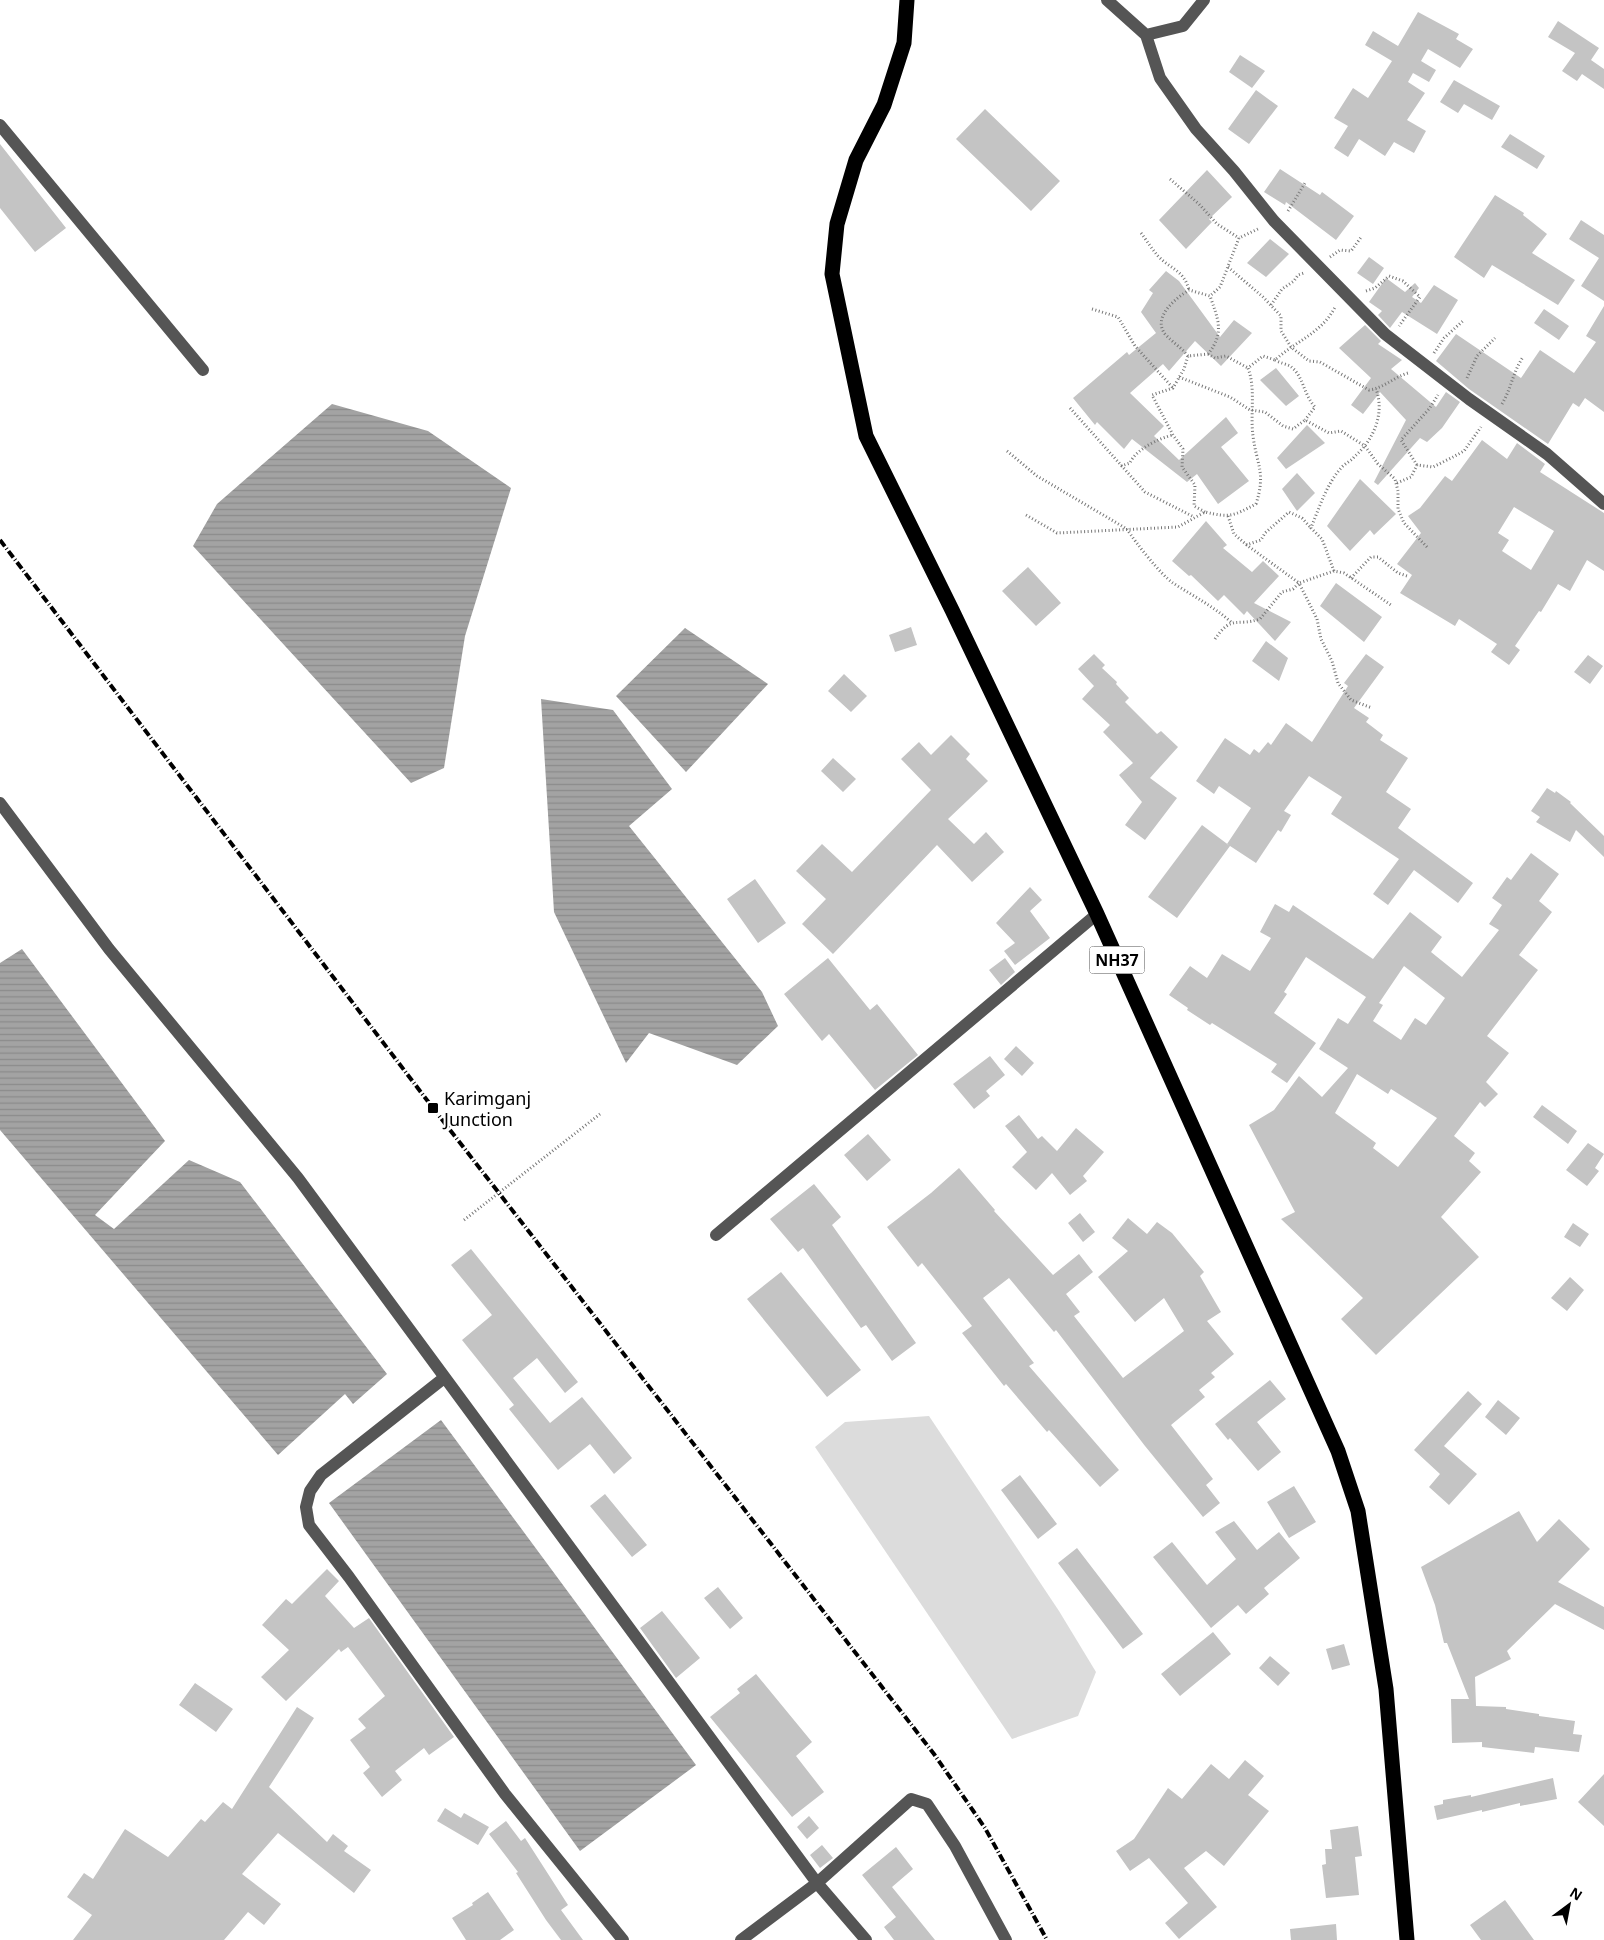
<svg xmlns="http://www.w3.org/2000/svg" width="1604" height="1940" viewBox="0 0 1604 1940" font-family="'Noto Sans',sans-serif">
  <defs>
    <pattern id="water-rules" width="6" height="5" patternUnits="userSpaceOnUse" patternTransform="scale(1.25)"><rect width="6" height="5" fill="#a3a3a3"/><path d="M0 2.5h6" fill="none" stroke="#8b8b8b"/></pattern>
  </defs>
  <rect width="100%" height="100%" fill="#fff"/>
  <!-- grass -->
  <path fill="#dcdcdc" d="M 929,1416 L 1059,1611 L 1096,1672 L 1078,1716 L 1012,1739 L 815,1447 L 845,1422 Z"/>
  <!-- water -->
  <path fill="url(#water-rules)" d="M 332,404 L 428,431 L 511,488 L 465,636 L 444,768 L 411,783 L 193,546 L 217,504 Z
    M 685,628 L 768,684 L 686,772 L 616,696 Z
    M 541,699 L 613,710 L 672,789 L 629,826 L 762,992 L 778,1026 L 737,1065 L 649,1033 L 626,1063 L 554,912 Z
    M 22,949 L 165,1141 L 95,1215 L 114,1229 L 189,1160 L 240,1182 L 387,1374 L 353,1404 L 345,1394 L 278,1455 L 0,1130 L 0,963 Z
    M 441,1420 L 696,1765 L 580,1851 L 329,1503 Z"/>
  <!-- building -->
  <path fill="#c4c4c4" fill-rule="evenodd" d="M 1418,12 L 1459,34 L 1456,39 L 1473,49 L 1460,68 L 1428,49 L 1421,61 L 1436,70 L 1429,82 L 1413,73 L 1408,82 L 1425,93 L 1407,120 L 1426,131 L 1414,153 L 1394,142 L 1385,156 L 1359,139 L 1348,157 L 1334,148 L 1348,126 L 1334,118 L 1353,88 L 1368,98 L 1392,61 L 1365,45 L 1373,31 L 1398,46 Z
    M 1558,21 L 1599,48 L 1591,60 L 1604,69 L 1604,89 L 1582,74 L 1577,81 L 1562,71 L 1575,53 L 1548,37 Z
    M 1240,55 L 1265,71 L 1252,88 L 1229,72 Z
    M 1454,80 L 1500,106 L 1492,120 L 1464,104 L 1458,113 L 1440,102 Z
    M 1256,90 L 1278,106 L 1249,144 L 1228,129 Z
    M 985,109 L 1060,181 L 1031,211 L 956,139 Z
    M 1510,134 L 1545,156 L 1537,169 L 1501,147 Z
    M 0,144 L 66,228 L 35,252 L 0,208 Z
    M 1280,169 L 1320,195 L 1322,192 L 1354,216 L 1336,240 L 1286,202 L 1285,205 L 1264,192 Z
    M 1207,170 L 1232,197 L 1209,219 L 1212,222 L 1186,249 L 1159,220 Z
    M 1495,195 L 1524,213 L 1523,215 L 1547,234 L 1532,253 L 1575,280 L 1558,305 L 1492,265 L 1484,278 L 1454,257 Z
    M 1581,220 L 1604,235 L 1604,301 L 1581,286 L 1599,258 L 1569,239 Z
    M 1270,239 L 1289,254 L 1266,277 L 1247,263 Z
    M 1369,257 L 1384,268 L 1373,284 L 1357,273 Z
    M 1166,271 L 1179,281 L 1220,337 L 1234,320 L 1252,333 L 1221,366 L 1195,341 L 1169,371 L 1163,364 L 1130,393 L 1164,426 L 1154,436 L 1179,460 L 1226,417 L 1238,433 L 1221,447 L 1249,481 L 1218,504 L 1197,474 L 1187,482 L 1132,439 L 1124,449 L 1097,422 L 1095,425 L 1073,398 L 1127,352 L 1129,355 L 1156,333 L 1141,312 L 1153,293 L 1149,290 Z
    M 1386,278 L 1405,292 L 1415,283 L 1419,288 L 1412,297 L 1421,303 L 1434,285 L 1458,300 L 1437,334 L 1402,312 L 1390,328 L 1378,315 L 1382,311 L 1369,302 Z
    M 1604,306 L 1604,412 L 1585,398 L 1579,407 L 1573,403 L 1548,444 L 1469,389 L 1436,361 L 1456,334 L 1521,378 L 1540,350 L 1574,373 L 1596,342 L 1586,336 Z
    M 1544,309 L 1569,326 L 1559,340 L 1534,323 Z
    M 1365,325 L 1381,341 L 1378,344 L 1402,360 L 1391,369 L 1436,407 L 1446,392 L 1460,402 L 1442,428 L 1427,442 L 1420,438 L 1378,485 L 1374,482 L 1406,420 L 1380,392 L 1363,414 L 1351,405 L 1371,378 L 1339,348 Z
    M 1276,368 L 1299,396 L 1286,406 L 1260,380 Z
    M 1307,425 L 1325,443 L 1286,469 L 1277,458 Z
    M 1482,440 L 1507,459 L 1517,443 L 1545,464 L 1540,472 L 1604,513 L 1604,571 L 1587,560 L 1570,591 L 1558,584 L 1541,612 L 1539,611 L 1515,646 L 1520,650 L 1509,665 L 1491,652 L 1497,644 L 1459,619 L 1455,626 L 1400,593 L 1412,575 L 1397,564 L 1421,533 L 1408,516 L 1420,508 L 1445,476 L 1452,481 ZM 1514,507 L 1554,531 L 1531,570 L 1502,551 L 1509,540 L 1498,533 Z
    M 1297,473 L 1315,493 L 1297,511 L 1282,489 Z
    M 1360,479 L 1396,514 L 1374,535 L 1370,530 L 1350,551 L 1327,526 Z
    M 1206,521 L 1227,545 L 1223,548 L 1252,572 L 1263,561 L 1279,576 L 1254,603 L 1291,622 L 1275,641 L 1247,611 L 1244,615 L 1224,595 L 1218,601 L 1191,575 L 1189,576 L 1172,561 Z
    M 1028,567 L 1061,603 L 1036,626 L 1002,591 Z
    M 1336,583 L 1382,617 L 1364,642 L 1320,606 Z
    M 911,627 L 917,645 L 895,652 L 889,635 Z
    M 1266,641 L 1288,658 L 1279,681 L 1252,661 Z
    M 1094,654 L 1105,665 L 1102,668 L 1117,682 L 1116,684 L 1129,698 L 1125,702 L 1157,734 L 1161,731 L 1178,747 L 1150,778 L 1177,798 L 1145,840 L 1125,825 L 1142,802 L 1119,775 L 1133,763 L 1103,732 L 1110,725 L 1082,699 L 1094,686 L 1078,669 Z
    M 1366,654 L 1384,667 L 1354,708 L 1369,718 L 1366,722 L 1383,735 L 1380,740 L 1408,758 L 1386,792 L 1411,809 L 1398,828 L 1473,883 L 1458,903 L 1414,870 L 1388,905 L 1373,894 L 1399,859 L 1331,814 L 1342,797 L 1309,776 L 1284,811 L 1291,815 L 1281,832 L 1278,830 L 1256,863 L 1227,844 L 1251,808 L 1219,786 L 1214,794 L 1196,781 L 1225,738 L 1250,755 L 1254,749 L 1259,753 L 1268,742 L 1271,745 L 1286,723 L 1312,742 L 1348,686 L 1344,683 Z
    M 1588,655 L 1603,666 L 1590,684 L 1574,672 Z
    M 844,674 L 867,696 L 851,712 L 828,691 Z
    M 951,735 L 970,754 L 966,759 L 988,781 L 948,819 L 974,844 L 986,832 L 1004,852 L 972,882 L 937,845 L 833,954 L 802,924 L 826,899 L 796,871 L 822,844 L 852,872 L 931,790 L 901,759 L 919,742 L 931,755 Z
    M 833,758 L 856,779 L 843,792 L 821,771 Z
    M 1547,788 L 1555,793 L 1556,791 L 1571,802 L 1570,803 L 1604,836 L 1604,857 L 1576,830 L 1570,842 L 1536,822 L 1540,817 L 1531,811 Z
    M 1202,825 L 1230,846 L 1177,918 L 1148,897 Z
    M 1531,853 L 1559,874 L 1539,901 L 1552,912 L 1519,955 L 1538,970 L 1487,1036 L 1509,1053 L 1486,1082 L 1498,1094 L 1485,1107 L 1480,1102 L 1454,1136 L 1475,1153 L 1469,1161 L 1481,1172 L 1441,1217 L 1479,1257 L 1376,1355 L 1341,1319 L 1363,1298 L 1281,1219 L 1295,1212 L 1249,1125 L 1274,1110 L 1299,1076 L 1322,1097 L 1348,1068 L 1319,1049 L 1338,1018 L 1348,1024 L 1366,997 L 1306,957 L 1284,992 L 1287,994 L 1274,1013 L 1316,1043 L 1287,1083 L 1271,1072 L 1277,1064 L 1212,1023 L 1210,1025 L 1187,1010 L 1188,1008 L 1169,995 L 1190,966 L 1207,978 L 1222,954 L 1250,971 L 1271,938 L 1260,932 L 1275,904 L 1289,912 L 1293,905 L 1373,959 L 1410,912 L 1442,937 L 1431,952 L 1462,977 L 1499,930 L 1489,924 L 1502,905 L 1492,898 L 1507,877 L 1511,880 ZM 1404,966 L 1445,998 L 1426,1025 L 1415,1018 L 1401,1040 L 1373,1021 L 1383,1005 L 1379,1003 ZM 1357,1074 L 1388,1094 L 1391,1089 L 1437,1118 L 1398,1167 L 1373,1148 L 1376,1143 L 1335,1113 Z
    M 755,879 L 786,923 L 758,943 L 727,899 Z
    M 1030,887 L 1042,900 L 1030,911 L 1050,938 L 1015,965 L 1004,951 L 1015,943 L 996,923 Z
    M 828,958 L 870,1010 L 877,1004 L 918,1055 L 875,1090 L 829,1034 L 822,1041 L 784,994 Z
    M 1005,958 L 1015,972 L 1001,985 L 989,970 Z
    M 1016,1046 L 1034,1063 L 1022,1076 L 1004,1059 Z
    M 990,1056 L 1005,1075 L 986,1091 L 990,1096 L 974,1109 L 953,1084 Z
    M 1542,1105 L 1577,1131 L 1568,1144 L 1533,1117 Z
    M 1019,1115 L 1038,1139 L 1042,1136 L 1057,1151 L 1076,1128 L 1104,1152 L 1083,1176 L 1087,1181 L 1070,1195 L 1052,1173 L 1036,1190 L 1012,1167 L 1027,1152 L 1005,1126 Z
    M 868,1134 L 891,1160 L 867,1181 L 844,1155 Z
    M 1588,1143 L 1604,1154 L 1595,1168 L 1599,1171 L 1587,1186 L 1566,1170 Z
    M 959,1168 L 995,1210 L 994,1211 L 1053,1275 L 1079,1254 L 1093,1272 L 1066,1294 L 1080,1312 L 1074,1316 L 1123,1378 L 1184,1331 L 1164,1298 L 1135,1322 L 1098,1277 L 1128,1251 L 1112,1238 L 1128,1218 L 1147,1234 L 1157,1222 L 1172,1233 L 1204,1272 L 1200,1276 L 1221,1312 L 1207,1321 L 1234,1354 L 1211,1373 L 1215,1377 L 1199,1390 L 1205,1397 L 1171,1425 L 1213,1479 L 1206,1485 L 1220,1503 L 1203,1517 L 1145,1446 L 1056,1330 L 1054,1332 L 1009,1278 L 983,1298 L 1034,1363 L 1029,1366 L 1119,1470 L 1100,1487 L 1049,1430 L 1047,1432 L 1006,1384 L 1004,1386 L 962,1333 L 972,1326 L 922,1263 L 918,1267 L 887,1227 L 931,1193 Z
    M 814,1184 L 841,1217 L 832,1225 L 916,1343 L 892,1361 L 866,1325 L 861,1328 L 803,1248 L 798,1252 L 770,1219 Z
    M 1080,1213 L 1095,1232 L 1083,1242 L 1068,1223 Z
    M 1573,1223 L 1589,1234 L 1580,1247 L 1564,1237 Z
    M 471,1249 L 578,1382 L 565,1393 L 537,1358 L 513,1378 L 550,1423 L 582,1397 L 632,1458 L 614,1474 L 590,1444 L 558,1470 L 509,1409 L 514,1405 L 462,1340 L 492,1315 L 451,1265 Z
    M 781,1272 L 861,1370 L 827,1397 L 747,1299 Z
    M 1570,1277 L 1584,1290 L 1567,1311 L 1551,1298 Z
    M 1270,1380 L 1286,1399 L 1257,1422 L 1281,1452 L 1258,1471 L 1230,1438 L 1228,1440 L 1215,1424 Z
    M 1468,1391 L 1482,1404 L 1444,1446 L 1477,1474 L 1449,1505 L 1429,1487 L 1440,1474 L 1414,1450 Z
    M 1498,1400 L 1520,1418 L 1506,1435 L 1485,1417 Z
    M 1020,1475 L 1057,1524 L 1038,1539 L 1001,1490 Z
    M 1294,1486 L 1316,1522 L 1289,1538 L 1267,1502 Z
    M 605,1494 L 647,1545 L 632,1557 L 590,1506 Z
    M 1519,1511 L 1537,1542 L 1559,1519 L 1590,1549 L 1558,1582 L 1604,1607 L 1604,1630 L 1555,1604 L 1507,1651 L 1511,1659 L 1475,1677 L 1476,1706 L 1506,1707 L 1506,1709 L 1539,1714 L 1539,1716 L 1575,1721 L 1573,1734 L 1582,1735 L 1579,1752 L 1535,1747 L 1534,1753 L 1482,1747 L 1482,1742 L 1452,1743 L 1451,1699 L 1469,1699 L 1447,1643 L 1444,1643 L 1435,1605 L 1421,1567 Z
    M 1234,1521 L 1257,1550 L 1279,1532 L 1300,1558 L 1264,1588 L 1269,1594 L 1246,1614 L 1238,1605 L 1211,1628 L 1153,1557 L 1172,1542 L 1207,1585 L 1236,1559 L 1215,1532 Z
    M 1077,1548 L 1143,1634 L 1123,1649 L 1058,1563 Z
    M 327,1569 L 339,1581 L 325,1596 L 354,1628 L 369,1618 L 454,1737 L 429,1755 L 424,1748 L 395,1771 L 402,1780 L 382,1797 L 363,1773 L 370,1767 L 350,1740 L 366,1728 L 358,1719 L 385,1696 L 348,1647 L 341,1652 L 339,1649 L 286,1701 L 261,1677 L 289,1650 L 262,1625 L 286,1599 L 292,1604 Z
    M 718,1587 L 743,1618 L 730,1629 L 704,1598 Z
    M 662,1611 L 700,1658 L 676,1678 L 640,1628 Z
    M 1213,1632 L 1231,1654 L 1180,1696 L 1161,1674 Z
    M 1344,1644 L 1350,1665 L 1332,1670 L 1326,1649 Z
    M 1270,1656 L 1290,1673 L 1278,1686 L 1259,1668 Z
    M 756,1674 L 812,1742 L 796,1756 L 824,1792 L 792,1817 L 710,1717 L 740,1693 L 737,1689 Z
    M 195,1683 L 233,1709 L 216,1732 L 179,1705 Z
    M 297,1707 L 314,1718 L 269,1787 L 327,1842 L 333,1834 L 348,1846 L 344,1851 L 371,1870 L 354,1893 L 278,1833 L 242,1874 L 281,1904 L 264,1925 L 248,1912 L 224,1940 L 73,1940 L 92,1915 L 67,1897 L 84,1873 L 93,1879 L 125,1829 L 168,1857 L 201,1819 L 205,1822 L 223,1802 L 232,1809 Z
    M 1245,1760 L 1264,1776 L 1248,1795 L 1269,1811 L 1224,1866 L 1206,1851 L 1184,1868 L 1217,1907 L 1179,1939 L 1165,1923 L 1188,1903 L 1149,1858 L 1130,1871 L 1116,1851 L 1134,1839 L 1168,1788 L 1182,1799 L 1211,1764 L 1229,1779 Z
    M 1604,1774 L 1604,1826 L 1578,1802 Z
    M 1553,1778 L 1557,1799 L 1520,1806 L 1520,1803 L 1482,1812 L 1482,1810 L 1437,1820 L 1434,1806 L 1443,1804 L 1443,1800 L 1471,1795 L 1471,1797 Z
    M 445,1808 L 461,1818 L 464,1813 L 489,1827 L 478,1845 L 437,1821 Z
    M 809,1816 L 819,1828 L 807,1839 L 797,1827 Z
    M 506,1821 L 521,1841 L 525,1838 L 568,1905 L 561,1910 L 583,1940 L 561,1940 L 546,1920 L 516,1873 L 518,1872 L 489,1834 Z
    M 1358,1826 L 1362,1856 L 1355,1857 L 1359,1895 L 1326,1898 L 1322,1865 L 1326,1864 L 1325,1849 L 1332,1849 L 1330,1830 Z
    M 822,1845 L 833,1858 L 820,1868 L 810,1855 Z
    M 896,1847 L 913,1869 L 892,1887 L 935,1940 L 894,1940 L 884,1927 L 896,1917 L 862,1875 Z
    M 488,1892 L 514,1930 L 500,1940 L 466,1940 L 452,1918 L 473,1905 L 472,1903 Z
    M 1505,1900 L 1534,1940 L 1481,1940 L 1470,1925 Z
    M 1336,1924 L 1337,1940 L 1291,1940 L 1290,1929 Z"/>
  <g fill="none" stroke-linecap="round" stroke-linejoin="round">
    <!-- path -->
    <path stroke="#777" stroke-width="3" stroke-dasharray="1 2.5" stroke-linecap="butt" d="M 1170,179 L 1199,204 L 1217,224 L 1239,238
      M 1288,211 L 1305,183
      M 1141,233 C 1147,241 1152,249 1158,256 C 1170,269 1184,270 1189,290
      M 1330,257 L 1340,250 L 1351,251 L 1362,236
      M 1228,267 L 1263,297 L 1281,316 L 1281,331 L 1291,347 L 1309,361 L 1320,362 L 1369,390 C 1384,388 1394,377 1408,373
      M 1366,291 L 1375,288 L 1389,276 L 1403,281 L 1420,297 L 1399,326
      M 1271,305 L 1282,289 L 1294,281 L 1298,275 L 1304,273
      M 1092,309 L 1118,317 L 1135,346 L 1173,388
      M 1434,353 L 1444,338 L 1464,320
      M 1208,354 L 1215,358 L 1226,356 L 1248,368
      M 1188,356 C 1181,347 1172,342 1165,334 C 1152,317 1176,298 1189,290 L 1210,296 L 1220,287 L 1239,238 L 1260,228
      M 1275,360 C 1280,363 1286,364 1290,366 C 1304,376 1303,394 1315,407 L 1305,420
      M 1179,377 L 1230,397 L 1250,410 L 1265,412 L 1283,426 L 1293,429 L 1305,420 L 1329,433 L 1341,431 L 1365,446 L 1378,464 L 1395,479 L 1398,491 L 1398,509 L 1404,523 L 1427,547
      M 1467,378 L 1477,356 L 1495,338
      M 1502,404 C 1511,389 1513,372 1523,357
      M 1070,408 L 1145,492 L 1194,517
      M 1007,451 L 1037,476 L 1127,529 C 1135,542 1161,575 1173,583 C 1193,596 1213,606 1231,622
      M 1417,465 L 1401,440 L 1429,409 L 1438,395
      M 1121,466 L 1130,463 C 1135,450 1159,438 1173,435
      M 1397,483 L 1411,477 L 1417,465 L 1433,467 L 1453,457 L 1464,451 L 1481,427
      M 1205,512 L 1194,506 L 1195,485 L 1182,467 L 1183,449 L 1173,435 L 1152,395 L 1173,388 L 1184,369 L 1188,356 L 1208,354 C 1225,333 1218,319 1210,296
      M 1026,515 L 1057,533 L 1178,527 L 1205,512 C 1230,518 1233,516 1256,504 C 1266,473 1257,466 1253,436 C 1250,414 1256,389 1248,368 L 1263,356 L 1275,360 C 1296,341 1323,332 1335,307
      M 1228,516 L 1234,534 L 1248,546 L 1299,583 L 1334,571 L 1344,573 L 1391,605
      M 1246,545 L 1261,540 L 1265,533 L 1289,512 L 1302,518 L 1311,528
      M 1334,571 L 1322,539 L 1311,528 C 1319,508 1327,483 1342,467 C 1346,463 1351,461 1354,457 C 1374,440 1385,413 1376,389
      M 1351,578 L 1371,557 L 1378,557 L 1398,573 L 1407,576
      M 1215,639 C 1232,614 1237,627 1260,619 L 1282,592 L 1293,589 L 1299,583 L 1317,619 L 1321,639 L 1332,661 L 1338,683 L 1351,700 L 1372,708
      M 464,1220 L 600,1114"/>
    <!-- minor -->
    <path stroke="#555" stroke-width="12" d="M 1107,0 L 1146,35 L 1183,26 L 1204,0
      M 1146,35 L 1160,78 L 1196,129 L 1234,171 L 1274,221 L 1385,334 L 1469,399 L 1547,454 L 1604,504
      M 0,125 L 203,370
      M 0,803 L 109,949 L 298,1178 L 817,1883 L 866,1940
      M 716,1235 L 1097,914
      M 444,1378 L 321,1475 L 310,1491 L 306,1507 L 309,1525 L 349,1577 L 505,1794 L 623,1940
      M 741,1940 L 817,1883 L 911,1799 L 927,1804 L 955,1846 L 1006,1940"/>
    <!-- highway -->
    <path stroke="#000" stroke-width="15" d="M 907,0 L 904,43 L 884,105 L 856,160 L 837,224 L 832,274 L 866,436 L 952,610 L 1097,914 L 1338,1451 L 1358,1511 L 1386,1689 L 1407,1940"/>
    <!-- rail -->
    <path stroke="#000" stroke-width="4" stroke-dasharray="8 2.5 1 2.5" stroke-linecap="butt" d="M 0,540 L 433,1108 L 934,1754 L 985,1828 L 1047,1940"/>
  </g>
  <!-- markers -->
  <rect fill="#000" stroke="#fff" stroke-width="2" x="427" y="1102" width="12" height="12" rx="2.5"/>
  <g text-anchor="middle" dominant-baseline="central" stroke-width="4" stroke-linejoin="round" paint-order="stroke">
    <!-- shield labels -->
    <rect fill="#fff" stroke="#4c4c4c" stroke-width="1" x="1089.5" y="946.5" width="55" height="27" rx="4"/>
    <g font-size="16" font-weight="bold" fill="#000">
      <text x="1117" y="960">NH37</text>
    </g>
    <!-- poi labels -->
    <g font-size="18" fill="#000" stroke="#fff" text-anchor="start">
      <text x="444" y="1098">Karimganj<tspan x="444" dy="21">Junction</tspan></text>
    </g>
  </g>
  <!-- north arrow -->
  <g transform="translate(1569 1905) rotate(32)" stroke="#ffffff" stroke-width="4" paint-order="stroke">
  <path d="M0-4L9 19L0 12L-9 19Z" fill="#000000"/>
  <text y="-8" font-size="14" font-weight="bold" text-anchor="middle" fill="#000000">N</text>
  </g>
</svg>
